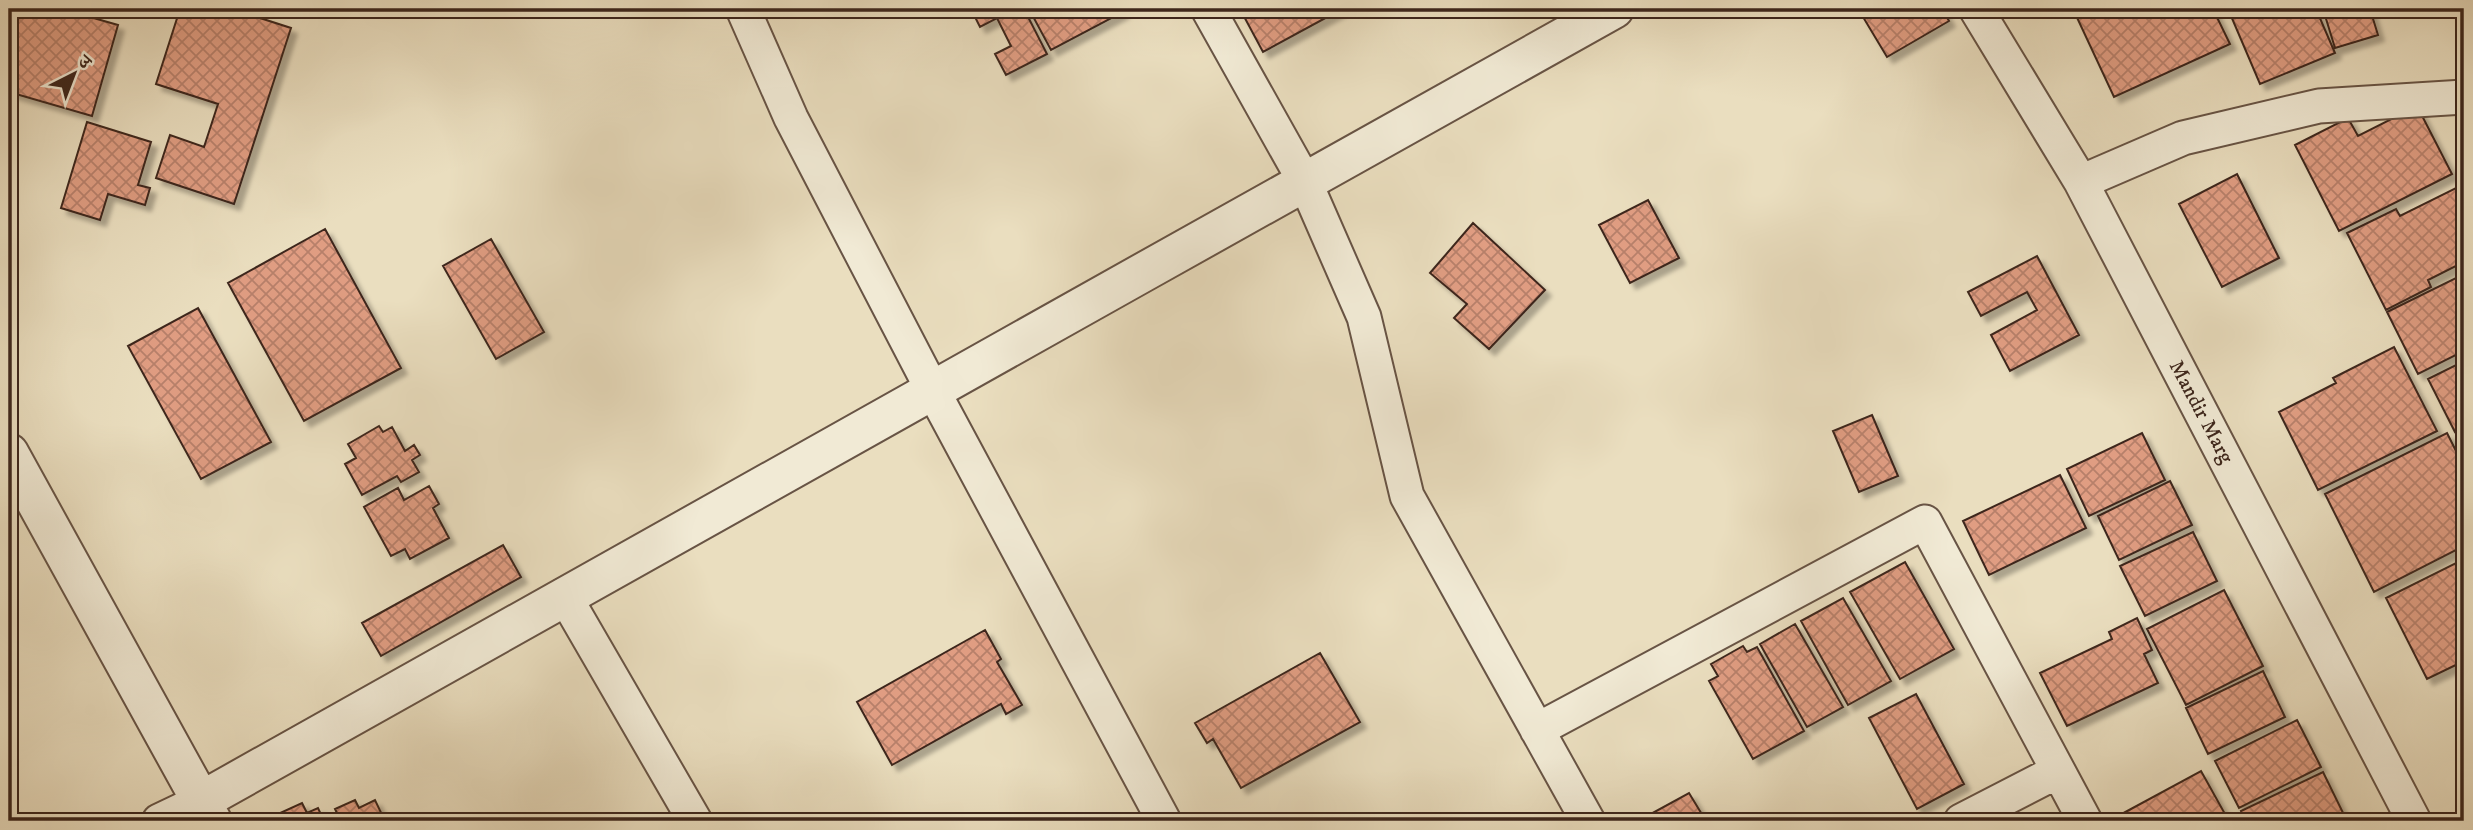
<svg xmlns="http://www.w3.org/2000/svg" width="2473" height="830" viewBox="0 0 2473 830" font-family="'IM FELL DW Pica','Noto Serif Devanagari',serif">
  <defs>
    <pattern id="building-cross-hatch" width="8" height="8" patternUnits="userSpaceOnUse" patternTransform="scale(1.75)"><rect width="8" height="8" fill="#e09d82"/><path d="M0 0l8 8M0 8l8-8" fill="none" stroke="#b7806a"/></pattern>
    <filter id="shadow"><feDropShadow dx="6" dy="6" stdDeviation="2" flood-color="#0004"/></filter>
  </defs>
  <rect width="100%" height="100%" fill="#eadebf"/>
  <filter id="stains"><feTurbulence type="fractalNoise" baseFrequency=".00286" numOctaves="4"/><feColorMatrix values="0 0 0 0 .2 0 0 0 0 .09 0 0 0 0 .02 0 0 0 .5 -.17"/></filter>
  <radialGradient id="worn" r=".72"><stop offset=".6" stop-color="#630" stop-opacity="0"/><stop offset="1" stop-color="#630" stop-opacity=".3"/></radialGradient>
  <!-- building -->
  <path fill="url(#building-cross-hatch)" stroke="#3d261c" stroke-width="2" filter="url(#shadow)" d="M 10,9 L 62,9 L 118,25 L 92,116 L 9,92 Z
    M 180,9 L 232,9 L 291,28 L 234,204 L 156,178 L 170,135 L 204,147 L 218,104 L 156,84 Z
    M 971,9 L 1024,9 L 1047,54 L 1006,75 L 995,54 L 1011,46 L 997,18 L 980,27 Z
    M 1029,9 L 1121,9 L 1123,12 L 1051,50 Z
    M 1240,9 L 1342,9 L 1263,52 Z
    M 1878,9 L 1942,9 L 1949,21 L 1887,57 L 1863,17 Z
    M 2073,9 L 2213,9 L 2230,44 L 2114,97 Z
    M 2228,9 L 2316,9 L 2335,53 L 2260,84 Z
    M 2323,9 L 2370,9 L 2378,35 L 2335,48 Z
    M 2417,106 L 2452,174 L 2339,231 L 2295,145 L 2348,118 L 2358,136 Z
    M 87,122 L 151,142 L 138,185 L 150,188 L 145,205 L 108,194 L 100,220 L 61,208 Z
    M 2237,174 L 2279,258 L 2222,287 L 2179,204 Z
    M 2464,184 L 2464,262 L 2428,280 L 2431,287 L 2386,310 L 2347,233 L 2396,209 L 2400,216 Z
    M 1648,200 L 1679,258 L 1630,283 L 1599,225 Z
    M 1473,223 L 1545,290 L 1489,349 L 1454,318 L 1467,304 L 1430,273 Z
    M 325,229 L 401,368 L 304,421 L 228,283 Z
    M 491,239 L 544,332 L 496,359 L 443,266 Z
    M 2037,256 L 2079,335 L 2010,371 L 1991,335 L 2037,310 L 2027,292 L 1981,316 L 1968,292 Z
    M 2464,274 L 2464,351 L 2418,374 L 2387,312 Z
    M 198,308 L 271,442 L 201,479 L 128,346 Z
    M 2394,347 L 2437,431 L 2318,490 L 2279,412 L 2336,383 L 2333,378 Z
    M 2464,361 L 2464,427 L 2455,432 L 2428,379 Z
    M 1872,415 L 1898,476 L 1859,492 L 1833,431 Z
    M 379,426 L 383,432 L 392,427 L 405,451 L 414,445 L 420,455 L 412,460 L 419,472 L 401,482 L 397,476 L 362,495 L 345,464 L 356,458 L 348,444 Z
    M 2142,433 L 2165,480 L 2089,516 L 2067,469 Z
    M 2447,433 L 2464,467 L 2464,546 L 2374,592 L 2325,494 Z
    M 2060,475 L 2086,528 L 1989,575 L 1963,521 Z
    M 2170,481 L 2192,525 L 2119,560 L 2098,516 Z
    M 429,486 L 439,504 L 433,508 L 449,538 L 410,559 L 405,549 L 391,556 L 364,507 L 398,488 L 404,500 Z
    M 2193,532 L 2217,581 L 2145,616 L 2120,566 Z
    M 503,545 L 521,577 L 381,656 L 362,623 Z
    M 2464,559 L 2464,661 L 2427,679 L 2386,598 Z
    M 1905,562 L 1954,649 L 1900,679 L 1850,592 Z
    M 2224,590 L 2263,666 L 2186,705 L 2147,629 Z
    M 1843,598 L 1891,681 L 1848,705 L 1801,621 Z
    M 2137,618 L 2152,650 L 2144,654 L 2158,683 L 2067,726 L 2040,673 L 2112,639 L 2109,632 Z
    M 1795,624 L 1843,707 L 1807,727 L 1760,644 Z
    M 985,630 L 1001,659 L 997,662 L 1022,705 L 1006,714 L 1001,704 L 892,765 L 857,702 Z
    M 1743,646 L 1747,652 L 1757,647 L 1804,731 L 1753,759 L 1709,681 L 1718,676 L 1711,664 Z
    M 1320,653 L 1360,722 L 1241,788 L 1213,739 L 1207,743 L 1195,723 Z
    M 2263,671 L 2285,717 L 2208,754 L 2186,708 Z
    M 1916,694 L 1964,784 L 1917,809 L 1869,718 Z
    M 2297,720 L 2321,767 L 2239,808 L 2215,761 Z
    M 2201,771 L 2225,814 L 2211,821 L 2121,821 L 2118,816 Z
    M 2323,772 L 2347,821 L 2245,821 L 2241,811 Z
    M 1689,793 L 1706,821 L 1638,821 Z
    M 355,800 L 359,808 L 375,800 L 385,821 L 331,821 L 339,817 L 335,809 Z
    M 302,803 L 307,813 L 318,808 L 324,821 L 268,821 L 267,819 Z"/>
  <g fill="none" stroke-linecap="round" stroke-linejoin="round">
    <defs>
      <path id="minor" d="M 743,9 L 791,118 L 933,391 L 1164,821
        M 1208,9 L 1305,182 L 1364,317 L 1407,496 L 1588,821
        M 1976,9 L 2081,182 L 2414,821
        M 2081,182 L 2183,138 L 2319,106 L 2464,97
        M 564,595 L 695,821
        M 1537,730 L 1925,522 L 2085,821
        M 159,821 L 201,801
        M 1961,821 L 2058,771"/>
      <path id="tertiary" d="M 9,453 L 212,821
        M 201,801 C 671,535 1143,273 1614,9"/>
    </defs>
    <!-- minor casing -->
    <use href="#minor" stroke="#685445" stroke-width="37"/>
    <!-- tertiary casing -->
    <use href="#tertiary" stroke="#685445" stroke-width="42"/>
    <!-- minor -->
    <use href="#minor" stroke="#f1ead5" stroke-width="33"/>
    <!-- tertiary -->
    <use href="#tertiary" stroke="#f1ead5" stroke-width="38"/>
  </g>
  <g text-anchor="middle" dominant-baseline="central" stroke-width="6" stroke-linejoin="round" paint-order="stroke">
    <!-- street labels -->
    <g font-size="21" fill="#3d261c" stroke="#f1ead5">
      <text transform="translate(2201 412) rotate(62)">Mandir Marg</text>
    </g>
  </g>
  <!-- margin -->
  <rect width="2473" height="830" fill="none" stroke="#eadebf" stroke-width="35"/>
  <rect x="10" y="10" width="2452" height="809" fill="none" stroke="#3d261c" stroke-width="3.5"/>
  <rect x="18" y="18" width="2438" height="795" fill="none" stroke="#3d261c" stroke-width="2"/>
  <!-- north arrow -->
  <g transform="translate(74 74) rotate(42)" stroke="#f1ead5" stroke-width="5" paint-order="stroke">
  <path d="M0-5L12 26L0 18L-12 26Z" fill="#3d261c"/>
  <text y="-10" font-size="19" font-weight="bold" text-anchor="middle" fill="#3d261c">उ</text>
  </g>
  <rect width="100%" height="100%" filter="url(#stains)"/>
  <rect width="100%" height="100%" fill="url(#worn)"/>
</svg>
